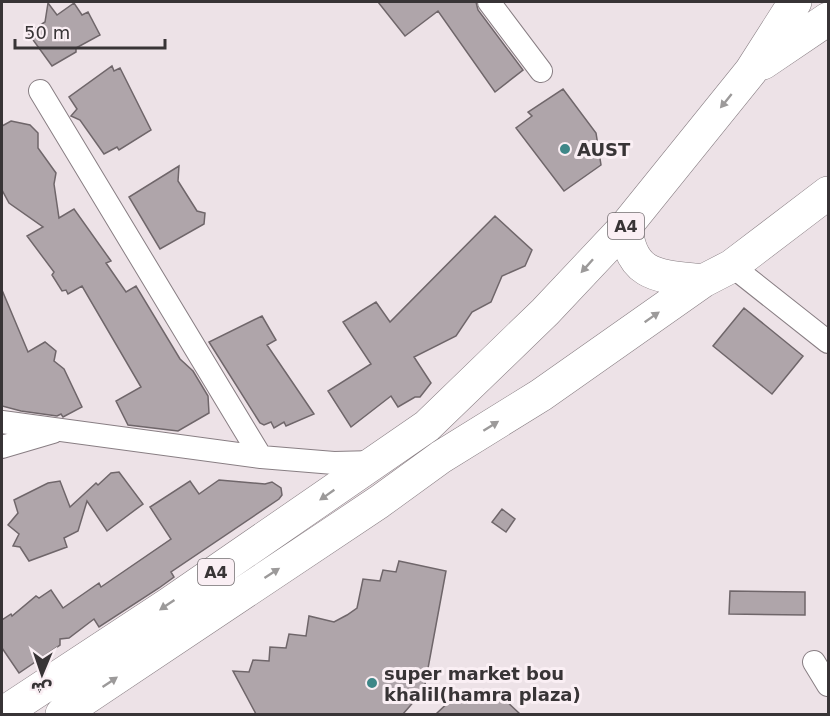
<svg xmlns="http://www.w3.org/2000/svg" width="830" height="716" viewBox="0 0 830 716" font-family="'DejaVu Sans','Noto Sans Arabic',sans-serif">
  <rect width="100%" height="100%" fill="#ede2e7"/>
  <!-- building -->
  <path fill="#afa5aa" stroke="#6f666a" stroke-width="1.5" d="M 378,2 L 476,2 L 478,10 L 523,70 L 495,92 L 438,11 L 405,36 Z
    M 48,3 L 57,15 L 74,3 L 82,15 L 88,12 L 100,35 L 76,48 L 76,52 L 52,66 L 28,33 L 45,22 Z
    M 112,66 L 114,71 L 120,68 L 151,130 L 119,150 L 117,147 L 104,154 L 80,120 L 71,116 L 77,109 L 69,97 Z
    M 563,89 L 596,133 L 601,165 L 564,191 L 516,128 L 532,116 L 528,112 Z
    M 11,121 L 30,125 L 38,133 L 38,148 L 56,173 L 54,184 L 59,218 L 74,209 L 111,261 L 106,263 L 126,292 L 136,286 L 180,359 L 193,371 L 208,396 L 209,413 L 178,431 L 128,425 L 116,401 L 141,387 L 82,286 L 68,294 L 66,290 L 62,291 L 52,275 L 54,272 L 27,236 L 43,227 L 9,203 L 2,190 L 2,126 Z
    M 179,166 L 178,181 L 197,211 L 205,213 L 204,224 L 160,249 L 129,197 Z
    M 495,216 L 532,250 L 525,266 L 502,276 L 491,302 L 472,312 L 456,336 L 414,357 L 431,383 L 420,397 L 415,397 L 398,407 L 391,396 L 351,427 L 328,391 L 371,364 L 343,322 L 376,302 L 390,322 Z
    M 2,290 L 28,352 L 45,342 L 56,351 L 54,361 L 64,369 L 82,407 L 63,417 L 61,414 L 57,416 L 21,411 L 2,406 Z
    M 744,308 L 803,356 L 772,394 L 713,346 Z
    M 262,316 L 276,340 L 267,345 L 314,414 L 286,426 L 284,422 L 274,428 L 271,422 L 264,425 L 260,423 L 209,342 Z
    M 119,472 L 143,504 L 107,531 L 87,501 L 78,531 L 64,538 L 67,547 L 29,561 L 20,547 L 13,546 L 19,534 L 8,525 L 18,513 L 14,500 L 48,483 L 60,481 L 70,507 L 96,483 L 98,485 L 111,473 Z
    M 219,480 L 265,484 L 272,482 L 281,488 L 282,495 L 279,499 L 171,572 L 174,577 L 159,588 L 99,627 L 94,619 L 69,638 L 60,639 L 60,645 L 19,673 L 2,648 L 2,620 L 11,614 L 12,616 L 36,596 L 39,598 L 51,590 L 63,608 L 99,583 L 101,587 L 171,539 L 150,507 L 190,481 L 199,494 Z
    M 502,509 L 515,519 L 506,532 L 492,522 Z
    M 399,561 L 446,571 L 424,690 L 403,714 L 256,714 L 233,671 L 249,672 L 253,660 L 269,661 L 270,647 L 286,648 L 289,634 L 306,636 L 309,616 L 334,622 L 347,615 L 357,608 L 363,579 L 380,581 L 383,570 L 396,572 Z
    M 730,591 L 805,592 L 805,615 L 729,614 Z
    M 473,690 L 494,692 L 503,698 L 520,714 L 436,714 L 453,698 Z"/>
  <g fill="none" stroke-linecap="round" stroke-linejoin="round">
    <defs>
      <path id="minor" d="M 489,2 L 541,71
        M 40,91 L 261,457
        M 732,266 L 828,342
        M 2,422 L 261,457 L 334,463 L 375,462
        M 2,447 L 53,432
        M 814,662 L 828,685"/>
      <path id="trunk" d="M 763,63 L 828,19
        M 626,226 C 630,278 660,276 703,281
        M 2,714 L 169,604 L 427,426 L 545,312 L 626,226 L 751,71 L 795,2
        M 62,714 L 379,502 L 441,457 L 541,395 L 703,281 L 732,266 L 828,193"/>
    </defs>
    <!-- minor casing -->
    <use href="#minor" stroke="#887e83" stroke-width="24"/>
    <!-- trunk casing -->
    <use href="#trunk" stroke="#887e83" stroke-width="34"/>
    <!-- minor -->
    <use href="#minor" stroke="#fff" stroke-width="22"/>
    <!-- trunk -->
    <use href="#trunk" stroke="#fff" stroke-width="33"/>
  </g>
  <!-- one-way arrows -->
  <defs><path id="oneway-solid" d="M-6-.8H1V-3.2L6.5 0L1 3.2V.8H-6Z" transform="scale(1.5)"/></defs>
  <g fill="#9c9a9a">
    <use href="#oneway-solid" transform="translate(726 101) rotate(129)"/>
    <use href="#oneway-solid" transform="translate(587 266) rotate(132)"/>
    <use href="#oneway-solid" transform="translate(652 317) rotate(-35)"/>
    <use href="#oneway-solid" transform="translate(491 426) rotate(-32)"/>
    <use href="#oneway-solid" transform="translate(327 495) rotate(145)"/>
    <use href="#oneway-solid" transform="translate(272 573) rotate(-33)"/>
    <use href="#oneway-solid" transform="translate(167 605) rotate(146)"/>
    <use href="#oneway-solid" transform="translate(110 682) rotate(-34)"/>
  </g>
  <!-- markers -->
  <g fill="#3e8788" stroke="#faeff4" stroke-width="2">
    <circle cx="565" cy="149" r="6"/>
    <circle cx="372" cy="683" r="6"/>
  </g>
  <g text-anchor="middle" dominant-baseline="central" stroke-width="6" stroke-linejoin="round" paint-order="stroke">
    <!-- shield labels -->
    <g fill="#faeff4" stroke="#726c6f" stroke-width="1.5">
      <rect x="608" y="213" width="36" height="26" rx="4.5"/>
      <rect x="198" y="559" width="36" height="26" rx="4.5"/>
    </g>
    <g font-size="16" font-weight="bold" fill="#383436">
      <text x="626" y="226">A4</text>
      <text x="216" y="572">A4</text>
    </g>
    <!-- poi labels -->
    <g font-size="18" font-weight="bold" fill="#383436" stroke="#faeff4" text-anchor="start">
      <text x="577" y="149">AUST</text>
      <text x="384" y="673">super market bou<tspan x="384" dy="21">khalil(hamra plaza)</tspan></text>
    </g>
  </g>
  <!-- border -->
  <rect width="830" height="716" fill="none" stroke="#383436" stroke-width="6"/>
  <!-- north arrow -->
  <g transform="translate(42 674) rotate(182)" stroke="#faeff4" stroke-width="4.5" paint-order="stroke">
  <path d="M0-4.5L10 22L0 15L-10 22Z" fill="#383436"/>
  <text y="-9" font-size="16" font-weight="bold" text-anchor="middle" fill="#383436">ش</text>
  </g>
  <!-- scale -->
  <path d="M15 39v9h150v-9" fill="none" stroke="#383436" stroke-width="3"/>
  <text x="24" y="39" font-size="18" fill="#383436" stroke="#faeff4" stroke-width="4.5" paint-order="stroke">50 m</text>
</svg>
